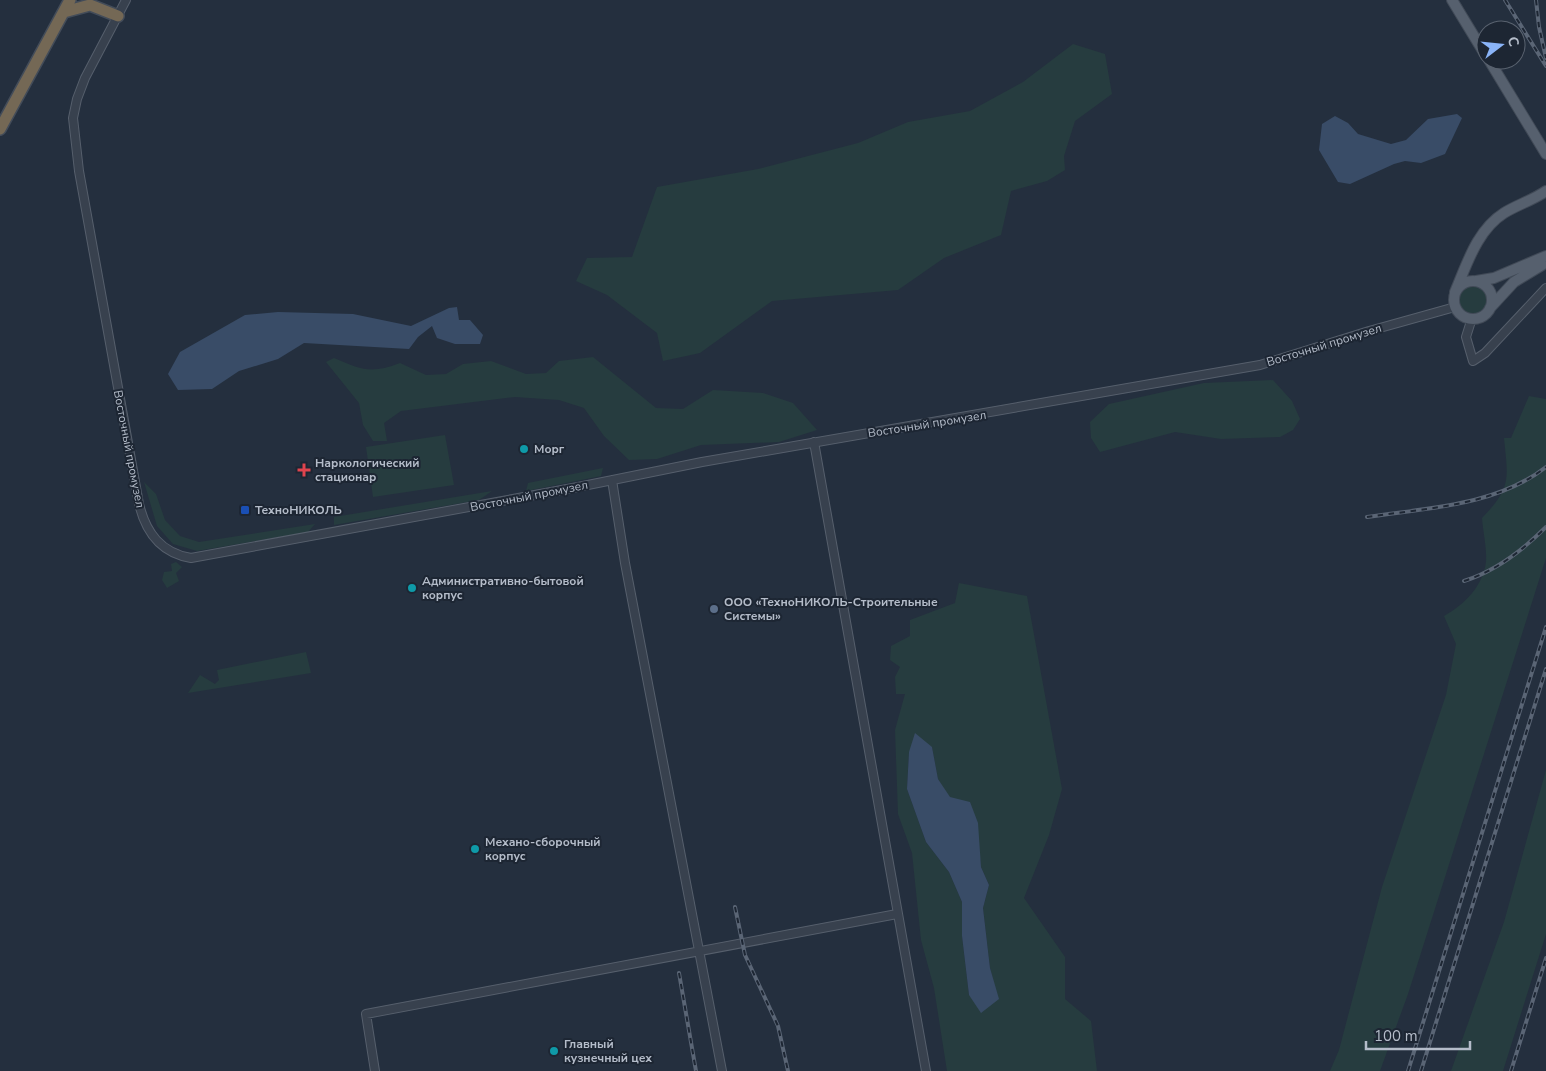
<svg xmlns="http://www.w3.org/2000/svg" width="1546" height="1071" viewBox="0 0 1546 1071" font-family="'Nunito Sans',sans-serif">
  <rect width="100%" height="100%" fill="#242f3e"/>
  <!-- green -->
  <path fill="#263c3f" fill-rule="evenodd" d="M 1073,44 L 1105,54 L 1112,94 L 1075,121 L 1064,156 L 1065,170 L 1047,181 L 1011,191 L 1001,235 L 944,258 L 898,290 L 772,301 L 700,353 L 663,361 L 657,333 L 607,295 L 576,281 L 587,258 L 632,257 L 657,187 L 758,169 L 858,143 L 908,122 L 970,111 L 1023,82 Z
    M1457 300a16 16 0 1 1 32 0a16 16 0 1 1-32 0Z
    M 593,357 L 656,408 L 683,409 L 713,390 L 763,393 L 793,403 L 817,430 L 779,442 L 701,445 L 657,459 L 629,460 L 604,436 L 584,408 L 559,400 L 515,397 L 401,411 L 384,423 L 387,441 L 373,441 L 363,425 L 359,403 L 326,362 L 334,358 C 362,370 371,374 400,363 L 426,375 L 446,374 L 463,364 L 491,361 L 526,374 L 546,373 L 559,361 Z
    M 1273,380 L 1292,401 L 1300,419 L 1293,430 L 1280,437 L 1221,439 L 1175,432 L 1100,452 L 1091,438 L 1090,422 L 1109,404 L 1204,383 Z
    M 1529,396 L 1546,399 L 1546,558 L 1408,994 L 1380,1071 L 1330,1071 L 1339,1050 L 1382,887 L 1446,695 L 1456,644 L 1444,616 C 1464,605 1483,586 1486,562 C 1487,548 1483,532 1482,518 C 1512,487 1508,479 1504,438 L 1511,438 Z
    M 445,435 L 454,485 L 373,497 L 366,447 Z
    M 603,468 L 601,476 L 526,491 L 528,483 Z
    M 144,482 L 156,494 L 165,520 L 180,536 L 199,542 L 315,524 L 308,532 L 197,551 L 173,544 L 157,526 Z
    M 492,491 L 479,500 L 334,525 L 334,517 Z
    M 176,562 L 182,567 L 176,573 L 179,581 L 167,588 L 162,580 L 164,572 L 172,571 L 171,564 Z
    M 959,583 L 1027,596 L 1062,789 L 1049,835 L 1024,898 L 1065,957 L 1065,999 L 1091,1021 L 1097,1071 L 947,1071 L 934,988 L 921,940 L 912,853 L 898,814 L 895,730 L 905,694 L 896,694 L 895,677 L 900,667 L 890,660 L 891,646 L 910,636 L 910,620 L 955,603 ZM 932,747 L 938,779 L 979,849 L 981,867 L 989,885 L 983,908 L 990,968 L 998,999 L 969,995 L 962,936 L 962,902 L 949,872 L 926,842 L 907,789 L 909,752 Z
    M 306,652 L 311,673 L 188,693 L 200,675 L 215,684 L 219,680 L 217,670 Z
    M 1546,770 L 1546,934 L 1503,1071 L 1451,1071 L 1504,922 Z"/>
  <!-- water -->
  <path fill="#394c67" d="M 1457,114 L 1462,118 L 1445,154 L 1421,163 L 1405,161 L 1394,164 L 1350,184 L 1338,182 L 1319,150 L 1322,124 L 1335,116 L 1348,123 L 1358,134 L 1391,144 L 1406,140 L 1428,119 Z
    M 457,307 L 459,320 L 470,320 L 483,335 L 480,344 L 455,344 L 437,338 L 432,326 L 418,337 L 409,349 L 304,343 L 278,359 L 239,371 L 212,389 L 178,390 L 168,374 L 180,352 L 245,315 L 278,312 L 353,314 L 411,326 L 449,308 Z
    M 915,733 L 932,747 L 938,779 L 950,797 L 970,802 L 978,823 L 981,867 L 989,885 L 983,908 L 990,968 L 999,999 L 981,1013 L 969,995 L 962,936 L 962,902 L 949,872 L 926,842 L 907,789 L 909,752 Z"/>
  <g fill="none" stroke-linecap="round" stroke-linejoin="round">
    <defs>
      <path id="minor" d="M 126,0 L 85,78 L 77,99 L 73,118 L 79,171 L 139,504 C 146,533 161,553 191,558 L 578,487 L 702,462 L 1260,365 L 1369,331 L 1455,307
        M 1472,318 L 1466,337 L 1473,361 L 1485,353 L 1546,288
        M 814,442 L 926,1071
        M 612,480 L 625,563 L 722,1071
        M 375,1071 L 366,1014 L 897,914"/>
      <path id="major" d="M 1452,0 L 1486,56
        M 1489,60 L 1546,154
        M 1476,281 L 1494,278 L 1546,256
        M1454 300a19 19 0 1 1 38 0a19 19 0 1 1-38 0Z
        M 1455,292 C 1467,264 1477,230 1504,213 C 1517,205 1533,200 1546,191
        M 1490,308 L 1514,282 L 1542,265"/>
      <path id="highway" d="M 64,12 L 90,5 L 118,16
        M 0,129 L 70,0"/>
    </defs>
    <!-- minor casing -->
    <use href="#minor" stroke="#565f6c" stroke-width="10"/>
    <!-- major casing -->
    <use href="#major" stroke="#414a57" stroke-width="12"/>
    <!-- highway casing -->
    <use href="#highway" stroke="#434c59" stroke-width="14"/>
    <!-- minor -->
    <use href="#minor" stroke="#38414e" stroke-width="8"/>
    <!-- major -->
    <use href="#major" stroke="#56606e" stroke-width="10"/>
    <!-- highway -->
    <use href="#highway" stroke="#746855" stroke-width="11"/>
    <defs>
      <path id="rail" d="M 1505,0 L 1546,66
        M 1536,0 L 1539,27 L 1546,58
        M 1367,517 C 1427,508 1496,506 1546,467
        M 1464,581 C 1496,571 1523,550 1546,527
        M 735,907 L 745,955 L 778,1026 L 788,1071
        M 679,973 L 696,1071
        M 1408,1071 L 1546,627
        M 1421,1071 L 1546,669
        M 1511,1071 L 1546,958"/>
    </defs>
    <!-- rail casing -->
    <use href="#rail" stroke="#5a6575" stroke-width="4"/>
    <!-- rail -->
    <use href="#rail" stroke="#1d2633" stroke-width="2" stroke-dasharray="5.5" stroke-linecap="butt"/>
  </g>
  <!-- markers -->
  <g fill="#0f9aa8" stroke="#1d2633" stroke-width="2">
    <circle cx="524" cy="449" r="5"/>
    <circle cx="412" cy="588" r="5"/>
    <circle cx="475" cy="849" r="5"/>
    <circle cx="554" cy="1051" r="5"/>
  </g>
  <path fill="#e0444e" stroke="#1d2633" stroke-width="2" d="M301.5 462.5h5v5h5v5h-5v5h-5v-5h-5v-5h5z"/>
  <rect fill="#1a4fb4" stroke="#1d2633" stroke-width="2" x="240" y="505" width="10" height="10" rx="2.5"/>
  <circle fill="#5c6f8a" stroke="#1d2633" stroke-width="2" cx="714" cy="609" r="5"/>
  <g text-anchor="middle" dominant-baseline="central" stroke-width="4" stroke-linejoin="round" paint-order="stroke">
    <!-- street labels -->
    <g font-size="12" fill="#b4bcc9" stroke="#1d2633">
      <text transform="translate(1324 345) rotate(-17)">Восточный промузел</text>
      <text transform="translate(927 424) rotate(-9)">Восточный промузел</text>
      <text transform="translate(129 449) rotate(79)">Восточный промузел</text>
      <text transform="translate(529 496) rotate(-11)">Восточный промузел</text>
    </g>
    <!-- poi labels -->
    <g font-size="12" font-weight="bold" fill="#b4bcc9" stroke="#1d2633" text-anchor="start">
      <text x="534" y="449">Морг</text>
      <text x="315" y="463">Наркологический<tspan x="315" dy="14">стационар</tspan></text>
      <text x="255" y="510">ТехноНИКОЛЬ</text>
      <text x="422" y="581">Административно-бытовой<tspan x="422" dy="14">корпус</tspan></text>
      <text x="724" y="602">ООО «ТехноНИКОЛЬ-Строительные<tspan x="724" dy="14">Системы»</tspan></text>
      <text x="485" y="842">Механо-сборочный<tspan x="485" dy="14">корпус</tspan></text>
      <text x="564" y="1044">Главный<tspan x="564" dy="14">кузнечный цех</tspan></text>
    </g>
  </g>
  <!-- north arrow -->
  <g transform="translate(1501 45) rotate(74)"><circle r="24" fill="#1d2633" stroke="#59626f"/>
  <path d="M0-4L9 19L0 12L-9 19Z" fill="#8ab4f8"/>
  <text y="-8" font-size="14" font-weight="bold" text-anchor="middle" fill="#b4bcc9">С</text>
  </g>
  <!-- scale -->
  <path d="M1366 1041v8h104v-8" fill="none" stroke="#b4bcc9" stroke-width="2.5"/>
  <text x="1374" y="1041" font-size="15" fill="#b4bcc9" stroke="#1d2633" stroke-width="4" paint-order="stroke">100 m</text>
</svg>
